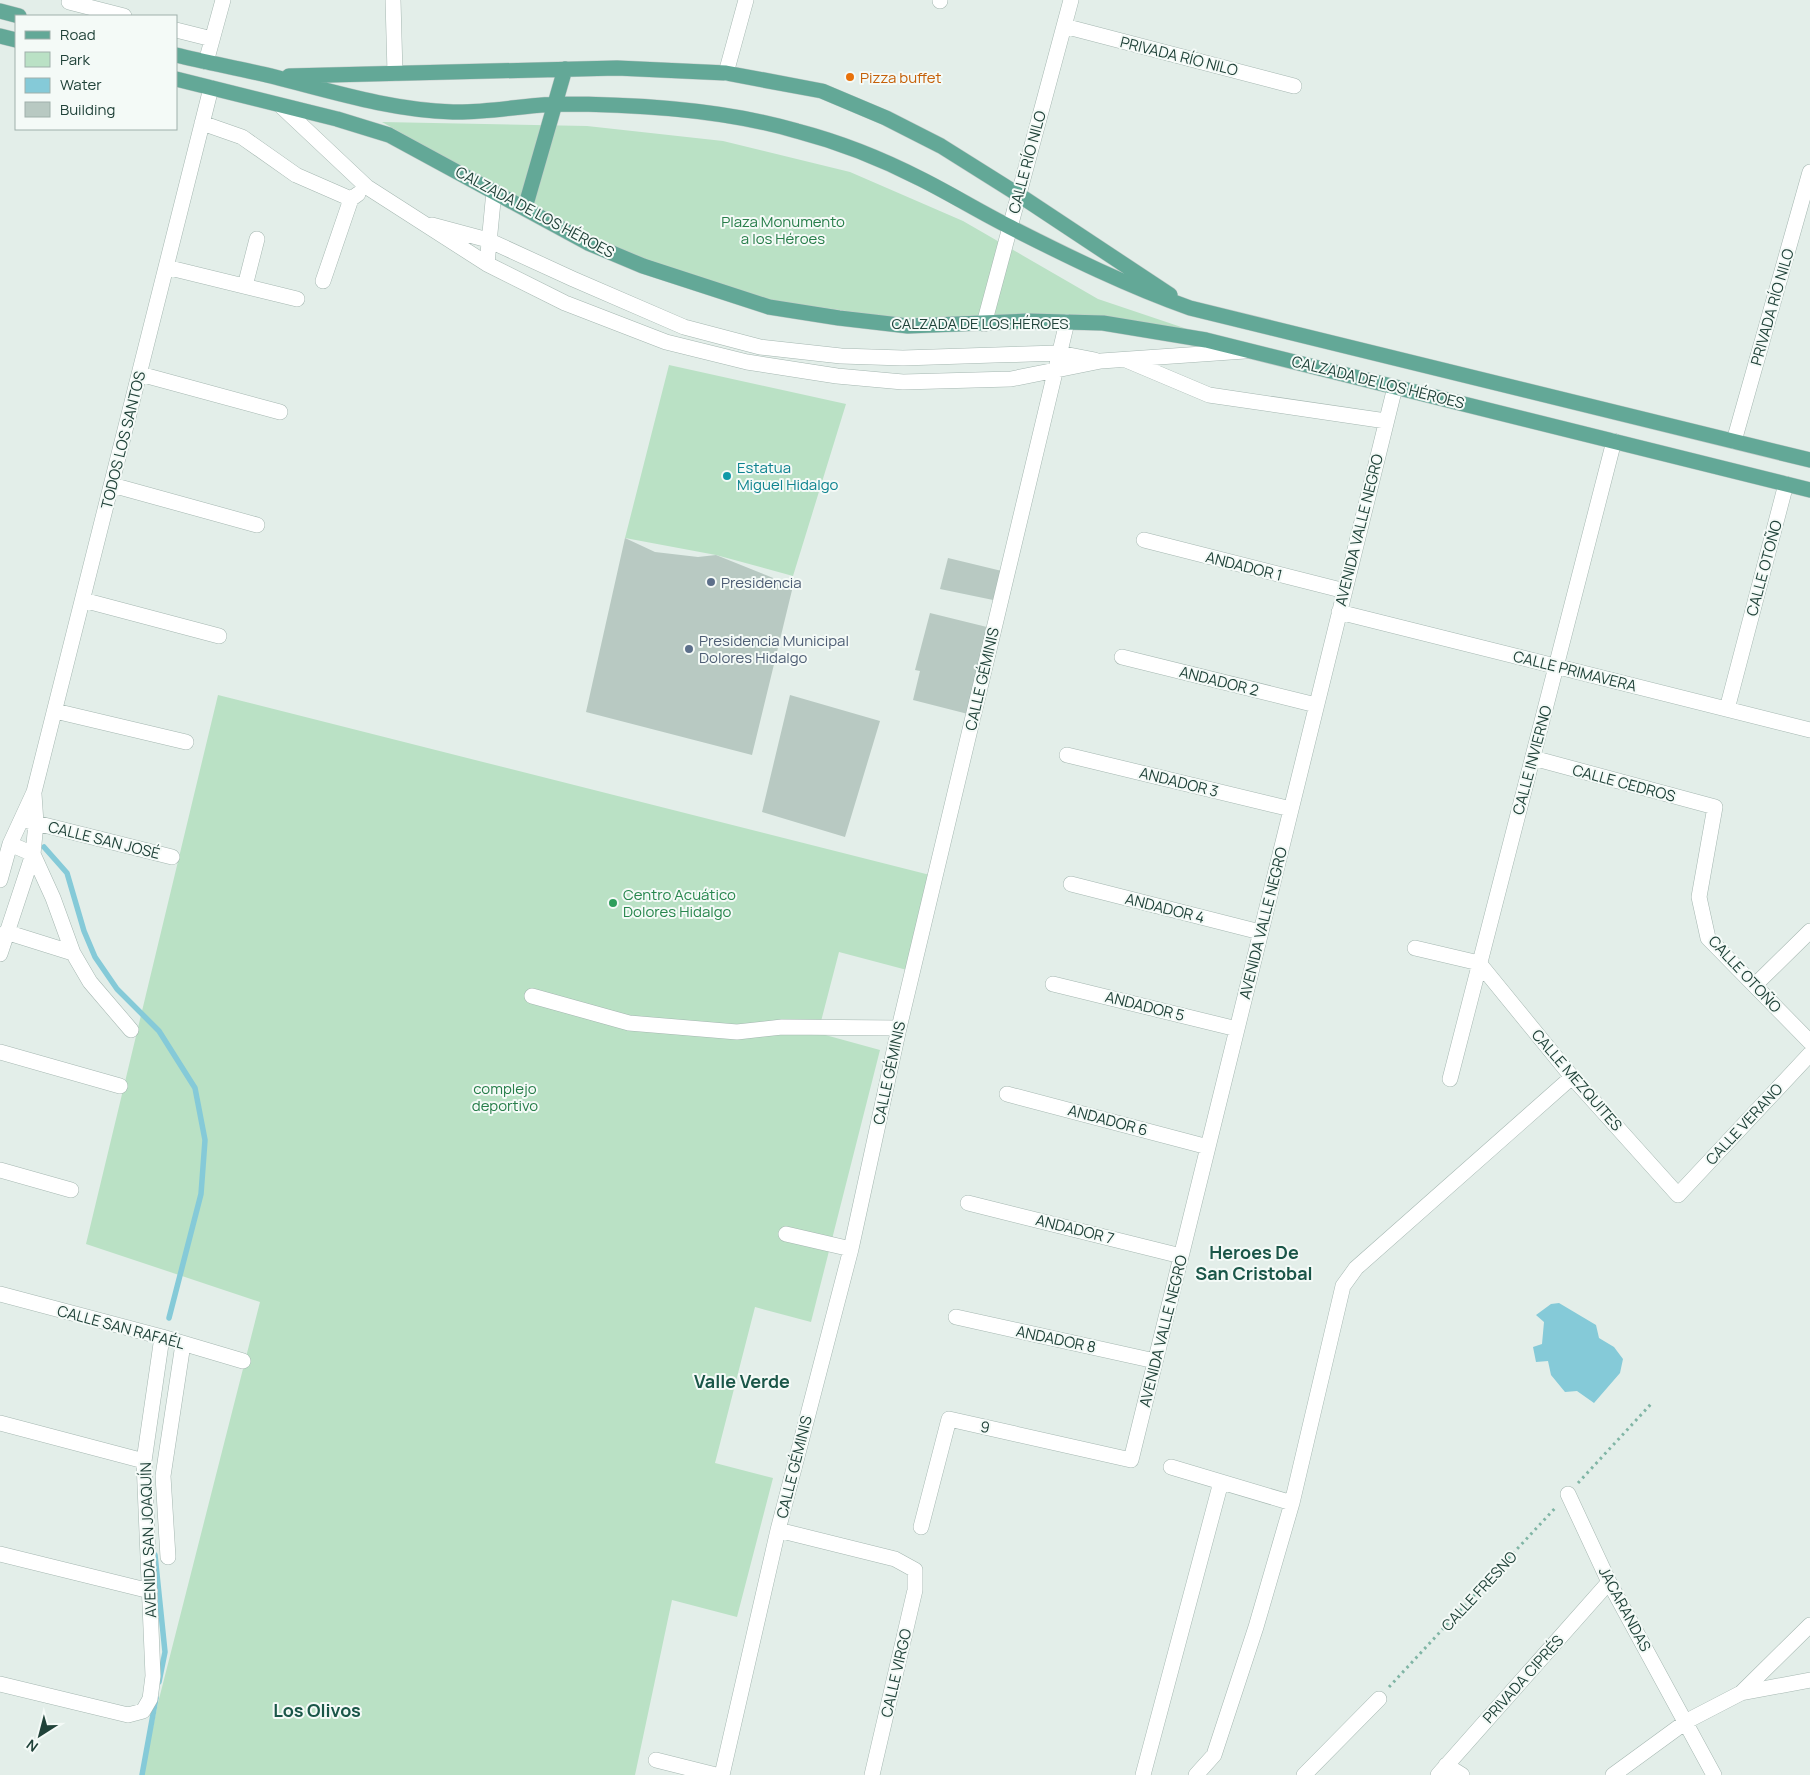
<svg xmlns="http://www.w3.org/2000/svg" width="1810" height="1775" viewBox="0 0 1810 1775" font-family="Manrope,sans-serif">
  <rect width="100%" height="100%" fill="#e3eee9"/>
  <!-- green -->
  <path fill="#bae1c5" d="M 382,122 L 587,126 L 723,141 L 850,172 L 963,221 L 1098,299 L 1196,332 L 911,320 L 768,300 L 590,240 Z
    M 669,365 L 846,404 L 793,576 L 716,555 L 625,538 Z
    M 218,695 L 930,875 L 907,970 L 839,952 L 818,1033 L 880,1050 L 811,1322 L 755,1307 L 715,1463 L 773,1478 L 737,1617 L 672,1600 L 635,1775 L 143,1775 L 158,1703 L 260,1302 L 86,1244 Z"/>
  <!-- water -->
  <path fill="#85cad8" d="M 1559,1303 L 1596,1325 L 1599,1338 L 1614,1347 L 1623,1359 L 1620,1373 L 1594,1403 L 1577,1391 L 1565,1392 L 1551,1375 L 1548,1361 L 1536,1362 L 1533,1347 L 1542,1344 L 1544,1322 L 1536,1315 L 1551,1304 Z"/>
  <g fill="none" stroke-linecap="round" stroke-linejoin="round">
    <!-- stream -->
    <path stroke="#85cad8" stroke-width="5.5" d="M 44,847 L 67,873 L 84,931 L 95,957 L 117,989 L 159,1031 L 195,1088 L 205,1140 L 201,1194 L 169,1318
      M 155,1555 L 165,1652 L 159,1682
      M 142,1775 L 156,1698"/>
  </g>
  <!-- building -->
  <path fill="#b8c9c2" d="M 625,538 L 655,552 L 698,557 L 716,555 L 793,586 L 752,755 L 586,712 Z
    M 948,558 L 1006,572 L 998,601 L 940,589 Z
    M 930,613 L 991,628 L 968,714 L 913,700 L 920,671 L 915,670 Z
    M 790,695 L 880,721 L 845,837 L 762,812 Z"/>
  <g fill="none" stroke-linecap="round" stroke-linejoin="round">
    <defs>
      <path id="minor" d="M 393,0 L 395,73
        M 940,1 L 940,0
        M 69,2 L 124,16
        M 1064,26 L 1294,86
        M 176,30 L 212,39
        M 206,62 L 223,0
        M 726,73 L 746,0
        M 282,107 L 367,187 L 487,264 L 565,303 L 666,342 L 747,362 L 837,376 L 903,382 L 1011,379 L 1101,361 L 1245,351
        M 202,123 L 242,137 L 296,175 L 351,199
        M 432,225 L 488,240 L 573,279 L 684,327 L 760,347 L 841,356 L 903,358 L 1059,353 L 1095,360
        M 487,264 L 494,191
        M 166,267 L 297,299
        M 323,281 L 351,199 L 358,194
        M 245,286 L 257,239
        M 984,324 L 1071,0
        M 1126,360 L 1209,395 L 1386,421
        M 140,374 L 280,412
        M 1734,441 L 1810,172
        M 112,485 L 257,525
        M 1144,540 L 1345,591
        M 83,600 L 219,636
        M 1339,612 L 1810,730
        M 1122,657 L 1316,705
        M 1727,709 L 1786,484
        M 55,711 L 186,742
        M 1067,755 L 1291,809
        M 1533,758 L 1715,807 L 1699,897 L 1708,938 L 1810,1042
        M 28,821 L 172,857
        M 10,844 L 33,854 L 53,898 L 73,953 L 90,982 L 131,1030
        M 0,880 L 10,844 L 34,792 L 211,88
        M 1071,884 L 1260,932
        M 6,932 L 73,953
        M 1415,948 L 1479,963 L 1572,1077 L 1678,1195 L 1810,1054
        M 0,954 L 33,854 L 36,823 L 34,794
        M 1053,984 L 1237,1029
        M 1755,985 L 1810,931
        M 532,996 L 629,1023 L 737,1032 L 782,1027 L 899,1028
        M 0,1052 L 120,1086
        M 1450,1079 L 1614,441
        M 1007,1094 L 1208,1147
        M 0,1170 L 71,1190
        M 968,1203 L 1181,1256
        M 786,1234 L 851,1249
        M 0,1294 L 162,1337 L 243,1361
        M 956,1317 L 1155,1361
        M 0,1423 L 144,1461
        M 1171,1467 L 1292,1503
        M 1568,1494 L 1609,1582 L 1714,1775
        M 921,1527 L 949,1419 L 1131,1460 L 1395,387
        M 778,1530 L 895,1559 L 915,1570 L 915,1590 L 872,1775
        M 0,1554 L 150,1591
        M 168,1557 L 163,1476 L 183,1344
        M 0,1684 L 128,1715 L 143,1711 L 150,1699 L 153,1676 L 144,1461 L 162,1337
        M 1741,1693 L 1810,1625
        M 656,1760 L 716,1775
        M 1446,1765 L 1462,1775
        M 722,1775 L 778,1530 L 851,1249 L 899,1028 L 1067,322
        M 1143,1775 L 1221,1482
        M 1196,1775 L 1214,1755 L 1256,1627 L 1292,1503 L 1343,1286 L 1356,1268 L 1572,1077
        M 1304,1775 L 1379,1699
        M 1438,1775 L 1609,1582
        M 1613,1775 L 1687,1721 L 1741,1693 L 1810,1680"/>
      <path id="major" d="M 0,11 L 19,16
        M 0,36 L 16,40
        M 176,55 C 209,63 242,69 275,77 C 334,92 391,110 453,112 C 488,113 523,105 559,104 C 636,104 722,109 797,131 C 839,142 882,159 921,179 C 951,194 980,212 1010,227 C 1069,257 1128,286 1190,308 L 1810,460
        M 289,76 L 617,68 L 726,73 L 822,91 L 886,118 L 941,146 L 1019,195 L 1170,295
        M 176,79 L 337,119 L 389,135 L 588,243 L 643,266 L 769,307 L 839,318 L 908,326 L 1028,321 L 1103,323 L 1206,340 L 1810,490
        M 525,208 L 565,69"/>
    </defs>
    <!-- minor casing -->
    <use href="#minor" stroke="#a5b7b1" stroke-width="16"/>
    <!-- major casing -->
    <use href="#major" stroke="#c1cac8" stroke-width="16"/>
    <!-- path -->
    <path stroke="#80b5a5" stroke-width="3" stroke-dasharray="2.5 4" stroke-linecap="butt" d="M 1578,1483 L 1651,1404
      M 1389,1687 L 1557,1506"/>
    <!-- minor -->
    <use href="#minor" stroke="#fff" stroke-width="15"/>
    <!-- major -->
    <use href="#major" stroke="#63a897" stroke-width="15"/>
  </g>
  <!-- markers -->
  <circle fill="#e8710a" stroke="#f4faf7" stroke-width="2" cx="850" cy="77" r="5"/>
  <circle fill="#0f9aa8" stroke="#f4faf7" stroke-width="2" cx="727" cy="476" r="5"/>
  <g fill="#5c6f8a" stroke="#f4faf7" stroke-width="2">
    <circle cx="711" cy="582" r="5"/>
    <circle cx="689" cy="649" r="5"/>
  </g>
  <circle fill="#2e9e5b" stroke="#f4faf7" stroke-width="2" cx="613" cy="903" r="5"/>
  <g text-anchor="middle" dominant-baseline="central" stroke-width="4" stroke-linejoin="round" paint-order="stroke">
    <!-- street labels -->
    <g font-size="15" fill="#204239" stroke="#f4faf7">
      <text transform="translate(1179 56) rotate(14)">PRIVADA RÍO NILO</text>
      <text transform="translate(1027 162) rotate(-75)">CALLE RÍO NILO</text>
      <text transform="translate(535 212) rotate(28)">CALZADA DE LOS HÉROES</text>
      <text transform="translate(1772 307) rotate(-74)">PRIVADA RÍO NILO</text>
      <text x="980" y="323">CALZADA DE LOS HÉROES</text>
      <text transform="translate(1378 382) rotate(14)">CALZADA DE LOS HÉROES</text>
      <text transform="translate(123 440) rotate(-76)">TODOS LOS SANTOS</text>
      <text transform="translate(1359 530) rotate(-76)">AVENIDA VALLE NEGRO</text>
      <text transform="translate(1244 566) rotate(14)">ANDADOR 1</text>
      <text transform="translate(1764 568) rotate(-75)">CALLE OTOÑO</text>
      <text transform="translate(1575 671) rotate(14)">CALLE PRIMAVERA</text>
      <text transform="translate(982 679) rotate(-77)">CALLE GÉMINIS</text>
      <text transform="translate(1219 681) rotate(14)">ANDADOR 2</text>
      <text transform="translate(1532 760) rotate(-75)">CALLE INVIERNO</text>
      <text transform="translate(1179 782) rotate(14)">ANDADOR 3</text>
      <text transform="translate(1624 783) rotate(15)">CALLE CEDROS</text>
      <text transform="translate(104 840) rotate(14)">CALLE SAN JOSÉ</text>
      <text transform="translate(1165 908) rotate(14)">ANDADOR 4</text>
      <text transform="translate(1263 923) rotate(-76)">AVENIDA VALLE NEGRO</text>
      <text transform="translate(1745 974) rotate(47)">CALLE OTOÑO</text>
      <text transform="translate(1145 1006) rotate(14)">ANDADOR 5</text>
      <text transform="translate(889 1073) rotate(-78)">CALLE GÉMINIS</text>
      <text transform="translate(1577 1080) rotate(49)">CALLE MEZQUITES</text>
      <text transform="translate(1108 1120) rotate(15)">ANDADOR 6</text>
      <text transform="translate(1744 1124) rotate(-47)">CALLE VERANO</text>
      <text transform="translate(1075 1229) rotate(14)">ANDADOR 7</text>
      <text transform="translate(121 1327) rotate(15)">CALLE SAN RAFAÉL</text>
      <text transform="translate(1163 1331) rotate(-76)">AVENIDA VALLE NEGRO</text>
      <text transform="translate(1056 1339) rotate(12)">ANDADOR 8</text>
      <text transform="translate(985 1427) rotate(13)">9</text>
      <text transform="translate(794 1467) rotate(-76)">CALLE GÉMINIS</text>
      <text transform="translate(148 1540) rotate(-92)">AVENIDA SAN JOAQUÍN</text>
      <text transform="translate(1479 1591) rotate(-47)">CALLE FRESNO</text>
      <text transform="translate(1625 1609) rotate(62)">JACARANDAS</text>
      <text transform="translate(896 1673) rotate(-77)">CALLE VIRGO</text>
      <text transform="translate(1523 1679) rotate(-48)">PRIVADA CIPRÉS</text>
    </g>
    <!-- food labels -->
    <g font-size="15" fill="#c56008" stroke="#f4faf7" text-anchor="start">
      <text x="860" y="77">Pizza buffet</text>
    </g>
    <!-- park labels -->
    <g font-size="15" fill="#267d49" stroke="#f4faf7">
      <text x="783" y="221">Plaza Monumento<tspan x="783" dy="17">a los Héroes</tspan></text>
      <text x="505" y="1088">complejo<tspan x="505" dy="17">deportivo</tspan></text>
    </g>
    <!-- culture labels -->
    <g font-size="15" fill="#0d838f" stroke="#f4faf7" text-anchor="start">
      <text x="737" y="467">Estatua<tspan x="737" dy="17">Miguel Hidalgo</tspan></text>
    </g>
    <!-- service labels -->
    <g font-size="15" fill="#4e5e75" stroke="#f4faf7" text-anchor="start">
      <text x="721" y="582">Presidencia</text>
      <text x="699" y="640">Presidencia Municipal<tspan x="699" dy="17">Dolores Hidalgo</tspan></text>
    </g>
    <!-- leisure labels -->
    <g font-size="15" fill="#27864d" stroke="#f4faf7" text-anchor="start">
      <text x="623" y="894">Centro Acuático<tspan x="623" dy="17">Dolores Hidalgo</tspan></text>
    </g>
    <!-- quarter labels -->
    <g font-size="18" font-weight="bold" fill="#1a5648" stroke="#f4faf7">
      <text x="1254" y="1252">Heroes De<tspan x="1254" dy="21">San Cristobal</tspan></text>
      <text x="742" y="1381">Valle Verde</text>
      <text x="317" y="1710">Los Olivos</text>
    </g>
  </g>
  <!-- legend -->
  <rect x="15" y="15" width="162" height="115" fill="#f4faf7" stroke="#9fb0ab"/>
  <rect x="25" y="31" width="25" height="8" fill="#63a897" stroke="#9fb0ab"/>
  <text x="60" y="40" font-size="15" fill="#204239">Road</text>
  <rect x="25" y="52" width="25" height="15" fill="#bae1c5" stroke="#9fb0ab"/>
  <text x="60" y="65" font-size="15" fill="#204239">Park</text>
  <rect x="25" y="78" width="25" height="15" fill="#85cad8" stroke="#9fb0ab"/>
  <text x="60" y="90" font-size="15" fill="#204239">Water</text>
  <rect x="25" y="102" width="25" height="15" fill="#b8c9c2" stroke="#9fb0ab"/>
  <text x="60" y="115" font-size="15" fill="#204239">Building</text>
  <!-- north arrow -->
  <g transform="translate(40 1735) rotate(216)" stroke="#f4faf7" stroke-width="4" paint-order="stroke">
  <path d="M0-4L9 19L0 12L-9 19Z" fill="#204239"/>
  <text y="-8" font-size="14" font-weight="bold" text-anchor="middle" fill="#204239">N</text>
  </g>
</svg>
